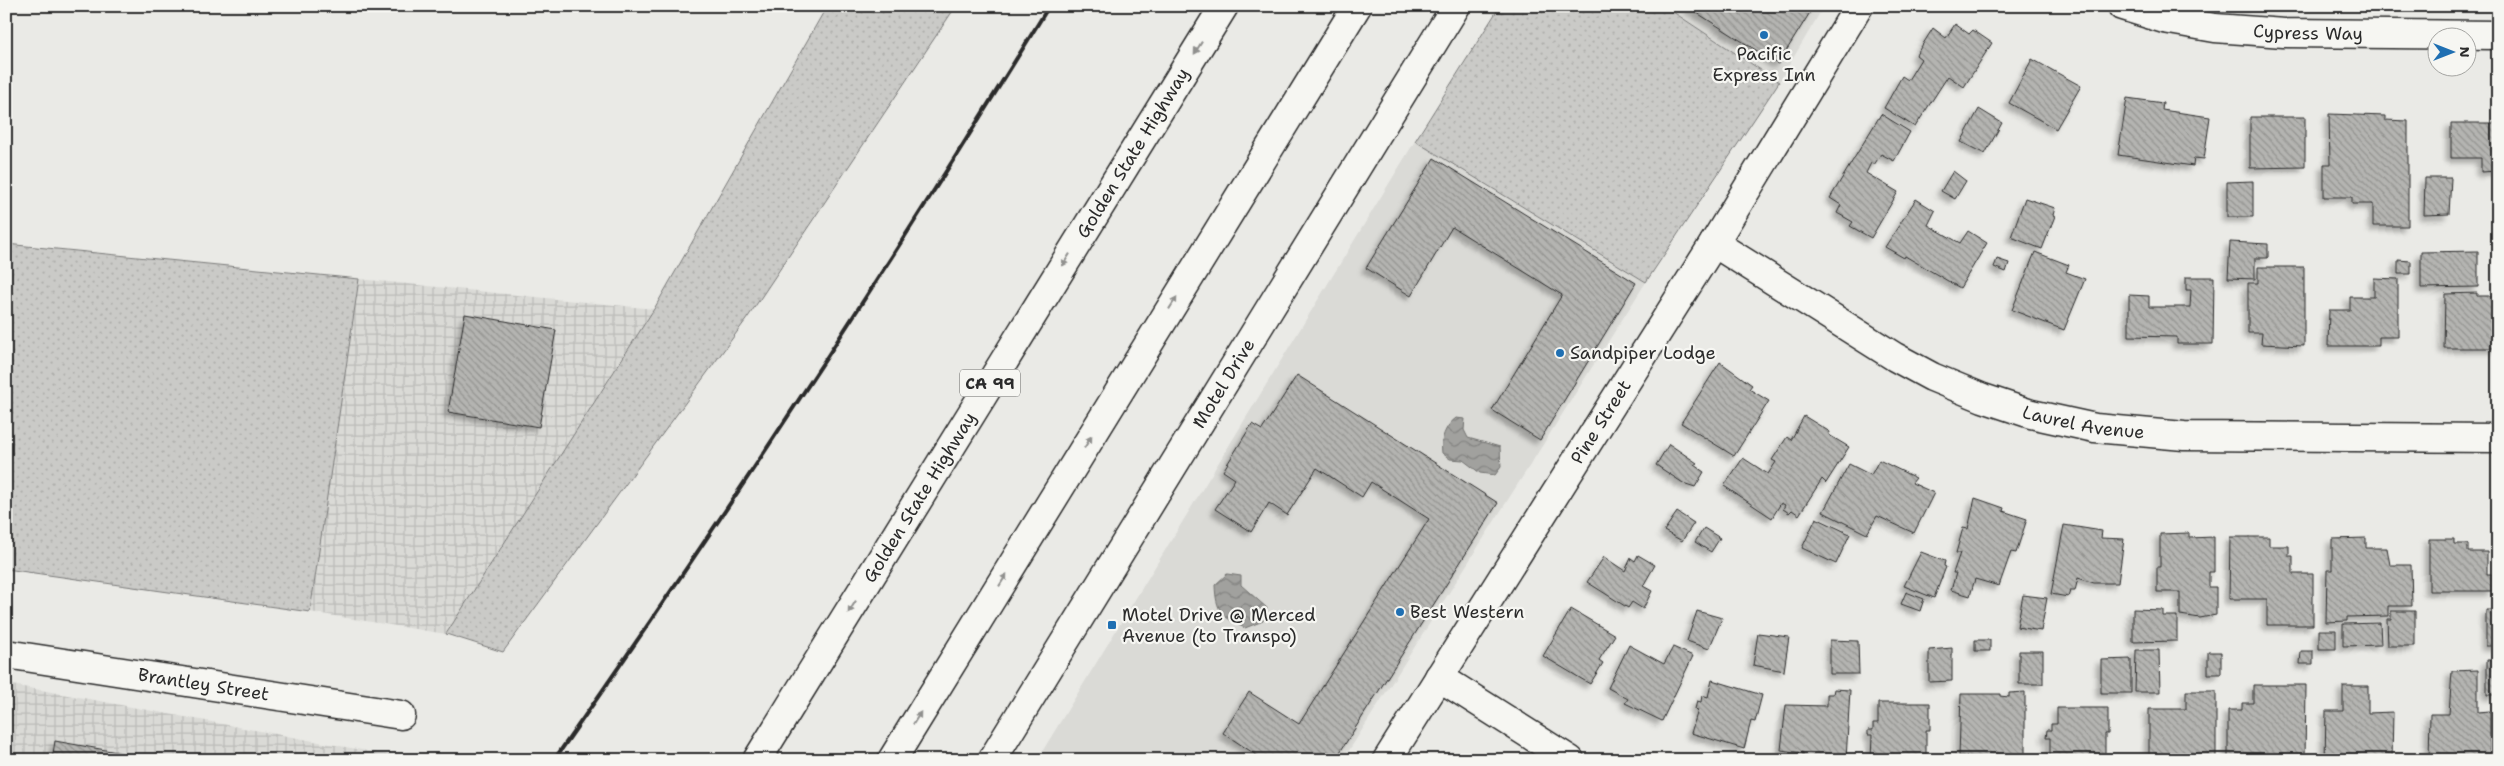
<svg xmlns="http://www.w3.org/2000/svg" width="2504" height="766" viewBox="0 0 2504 766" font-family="'Shantell Sans',sans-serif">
  <defs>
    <pattern id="industrial-grid" width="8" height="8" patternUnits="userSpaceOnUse" patternTransform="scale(1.25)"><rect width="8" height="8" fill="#dadad6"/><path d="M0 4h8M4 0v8" fill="none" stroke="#bbbbb8"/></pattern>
    <pattern id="grass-dots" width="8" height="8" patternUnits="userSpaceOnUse" patternTransform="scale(1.25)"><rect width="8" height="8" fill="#cacac7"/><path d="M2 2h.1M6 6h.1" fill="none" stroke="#aeaeab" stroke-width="1.8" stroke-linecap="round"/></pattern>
    <pattern id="water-waves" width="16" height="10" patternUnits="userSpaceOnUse" patternTransform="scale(1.25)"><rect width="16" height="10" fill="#a1a19e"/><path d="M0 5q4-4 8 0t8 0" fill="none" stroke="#838381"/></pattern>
    <pattern id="building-back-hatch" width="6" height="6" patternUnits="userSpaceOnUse" patternTransform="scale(1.25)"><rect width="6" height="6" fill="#b4b4b1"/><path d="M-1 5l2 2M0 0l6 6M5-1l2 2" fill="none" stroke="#939390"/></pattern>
    <filter id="shadow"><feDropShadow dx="-4.5" dy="4.5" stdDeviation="2.5" flood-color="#0004"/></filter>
  </defs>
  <rect width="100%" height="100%" fill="#eaeae6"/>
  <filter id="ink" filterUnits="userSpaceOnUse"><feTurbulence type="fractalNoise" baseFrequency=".02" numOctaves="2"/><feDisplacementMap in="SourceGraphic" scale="10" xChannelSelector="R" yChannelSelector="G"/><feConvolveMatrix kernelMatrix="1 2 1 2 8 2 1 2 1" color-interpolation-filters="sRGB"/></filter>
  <g filter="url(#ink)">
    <!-- built -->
    <path fill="#dadad6" d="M 1664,6 L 1824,6 L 1779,82 Z
      M 1415,141 L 1646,282 L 1343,760 L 1037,760 Z"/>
    <!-- industrial -->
    <path fill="url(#industrial-grid)" d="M 359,279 L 654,309 L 446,634 L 310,612 Z
      M 6,684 L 46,691 L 399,757 L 397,760 L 6,760 Z"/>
    <!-- grass -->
    <path fill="url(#grass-dots)" stroke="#7a7a79" d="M 827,6 L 956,6 L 748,317 L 503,652 L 446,634 L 654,309 Z
      M 1500,6 L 1664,6 L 1779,82 L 1646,282 L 1415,141 Z
      M 6,244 L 359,279 L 310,612 L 6,569 Z"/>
    <!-- water -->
    <path fill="url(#water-waves)" stroke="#727270" d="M 1456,418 L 1465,419 L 1464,430 L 1468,438 L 1500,447 L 1501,467 L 1495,475 L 1480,473 L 1463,460 L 1450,459 L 1442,453 C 1440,440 1445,426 1456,418 Z
      M 1227,574 L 1241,576 L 1241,585 L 1267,608 L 1263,621 L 1245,628 C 1222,617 1216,612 1215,585 Z"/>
    <!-- building -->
    <path fill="url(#building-back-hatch)" stroke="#2b2b2b" filter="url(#shadow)" d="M 1686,6 L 1814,6 L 1778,64 Z
      M 1955,24 L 1969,34 L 1973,30 L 1992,43 L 1964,87 L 1948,76 L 1915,127 L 1884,108 L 1902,76 L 1908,80 L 1921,59 L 1916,55 L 1933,28 L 1946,38 Z
      M 2032,59 L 2081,86 L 2056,129 L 2009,103 Z
      M 2127,98 L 2163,103 L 2162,110 L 2210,117 L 2204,159 L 2194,158 L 2193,166 L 2118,155 Z
      M 1979,109 L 2002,123 L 1985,154 L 1961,142 Z
      M 1881,114 L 1910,132 L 1894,161 L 1881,154 L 1874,165 L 1871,163 L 1866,173 L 1898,192 L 1871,238 L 1850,226 L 1853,222 L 1837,213 L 1841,205 L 1830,198 Z
      M 2329,114 L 2385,116 L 2385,120 L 2408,121 L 2408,226 L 2373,226 L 2373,204 L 2352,204 L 2352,197 L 2324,197 L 2324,164 L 2330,164 Z
      M 2250,117 L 2305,117 L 2305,167 L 2250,168 Z
      M 2451,123 L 2498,123 L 2498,171 L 2481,172 L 2481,158 L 2451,158 Z
      M 1434,158 L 1636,283 L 1540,440 L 1492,410 L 1562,295 L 1452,227 L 1411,296 L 1366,268 Z
      M 1953,171 L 1966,181 L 1955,199 L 1941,191 Z
      M 2425,178 L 2451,178 L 2449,214 L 2424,215 Z
      M 2253,181 L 2253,217 L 2227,217 L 2227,182 Z
      M 2025,198 L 2055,208 L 2053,215 L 2055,216 L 2042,249 L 2011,237 Z
      M 1916,199 L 1935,211 L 1928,225 L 1960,243 L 1968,231 L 1987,243 L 1960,288 L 1905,256 L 1904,258 L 1885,247 Z
      M 2230,242 L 2268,244 L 2268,258 L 2255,258 L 2255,279 L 2228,278 Z
      M 2478,251 L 2478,287 L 2421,288 L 2421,252 Z
      M 2035,252 L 2069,265 L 2066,272 L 2085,279 L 2064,330 L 2012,310 Z
      M 1997,259 L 2009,263 L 2006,272 L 1994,267 Z
      M 2398,260 L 2411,261 L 2411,274 L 2398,274 Z
      M 2258,267 L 2304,267 L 2304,346 L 2261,344 L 2262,333 L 2248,333 L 2248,283 L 2258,283 Z
      M 2186,277 L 2214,277 L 2213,344 L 2177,344 L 2177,337 L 2129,336 L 2129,295 L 2149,296 L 2149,307 L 2190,307 L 2191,290 L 2186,290 Z
      M 2374,278 L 2398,279 L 2398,337 L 2379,337 L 2379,346 L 2328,346 L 2329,310 L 2350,310 L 2350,297 L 2374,297 Z
      M 2477,293 L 2477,296 L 2498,296 L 2498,348 L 2444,348 L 2445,294 Z
      M 465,314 L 556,330 L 539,427 L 448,412 Z
      M 1720,362 L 1752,385 L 1749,389 L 1769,401 L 1734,456 L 1681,423 Z
      M 1297,375 L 1498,503 L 1335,760 L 1264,760 L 1223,733 L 1249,692 L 1299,724 L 1429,519 L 1371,482 L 1362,497 L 1317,468 L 1287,515 L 1269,503 L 1251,532 L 1215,509 L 1235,479 L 1223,471 L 1252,424 L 1262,430 Z
      M 1804,416 L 1830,432 L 1829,435 L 1849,447 L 1826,483 L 1822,479 L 1799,515 L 1792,510 L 1789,513 L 1783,509 L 1785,505 L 1781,503 L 1772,518 L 1724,486 L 1743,458 L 1768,474 L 1776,462 L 1772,460 L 1787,437 L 1791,440 Z
      M 1669,444 L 1697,463 L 1694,465 L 1704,472 L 1695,487 L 1683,483 L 1656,465 Z
      M 1879,460 L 1916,478 L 1912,483 L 1934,493 L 1914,533 L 1877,516 L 1867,534 L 1823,512 L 1849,464 L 1871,475 Z
      M 1975,498 L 2004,508 L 2003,511 L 2027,519 L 2016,553 L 2011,552 L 1999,586 L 1975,579 L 1970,596 L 1951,590 L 1956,573 L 1953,573 L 1960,553 L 1956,553 L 1963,528 L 1968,529 Z
      M 1677,512 L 1694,523 L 1682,541 L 1664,531 Z
      M 1816,518 L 1850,534 L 1836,564 L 1802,548 Z
      M 2064,525 L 2102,531 L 2101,538 L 2124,539 L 2118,583 L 2094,583 L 2078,578 L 2075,591 L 2070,591 L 2068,597 L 2051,594 Z
      M 1704,528 L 1720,538 L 1711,552 L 1695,542 Z
      M 2189,533 L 2189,538 L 2214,537 L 2214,572 L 2209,572 L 2209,587 L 2216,587 L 2216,615 L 2200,618 L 2180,615 L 2180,592 L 2157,592 L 2157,567 L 2160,567 L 2160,534 Z
      M 2230,537 L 2269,537 L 2269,546 L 2289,546 L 2289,556 L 2293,556 L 2293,574 L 2313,574 L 2313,625 L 2267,625 L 2267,599 L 2229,599 Z
      M 2366,538 L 2366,548 L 2387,548 L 2390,565 L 2411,565 L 2412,606 L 2388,606 L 2388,616 L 2347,617 L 2347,621 L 2326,622 L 2327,570 L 2332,570 L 2332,539 Z
      M 2429,539 L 2454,539 L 2454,544 L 2468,544 L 2468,552 L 2487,552 L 2487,574 L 2492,574 L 2492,591 L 2429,591 Z
      M 1921,552 L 1945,561 L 1944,566 L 1946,567 L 1934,598 L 1904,586 Z
      M 1638,555 L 1655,565 L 1643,586 L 1652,591 L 1643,609 L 1632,602 L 1628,608 L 1587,582 L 1604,557 L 1625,571 L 1631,558 L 1635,561 Z
      M 1906,592 L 1924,599 L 1920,611 L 1901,604 Z
      M 2023,595 L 2047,598 L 2041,631 L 2017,627 Z
      M 1571,609 L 1615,635 L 1599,660 L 1603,663 L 1590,684 L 1543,656 Z
      M 2133,609 L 2163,610 L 2163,616 L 2177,616 L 2177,641 L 2133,642 Z
      M 2486,610 L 2498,610 L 2498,646 L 2486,646 Z
      M 1697,611 L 1722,618 L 1709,649 L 1687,641 Z
      M 2391,611 L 2415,611 L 2415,646 L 2388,646 L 2387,619 L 2391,619 Z
      M 2380,623 L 2381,645 L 2343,646 L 2343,624 Z
      M 2319,630 L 2336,630 L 2336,649 L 2319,649 Z
      M 1758,633 L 1789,637 L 1784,671 L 1753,665 Z
      M 1830,640 L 1858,641 L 1859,674 L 1830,674 Z
      M 1975,640 L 1990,640 L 1990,651 L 1975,651 Z
      M 1629,645 L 1664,664 L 1673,647 L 1693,656 L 1662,721 L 1625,703 L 1628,699 L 1608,688 Z
      M 1952,648 L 1952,681 L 1929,682 L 1929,650 Z
      M 2136,650 L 2159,650 L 2160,692 L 2135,692 Z
      M 2019,651 L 2043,651 L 2043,684 L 2019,684 Z
      M 2301,651 L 2313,651 L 2313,664 L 2300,664 Z
      M 2208,652 L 2221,652 L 2221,674 L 2208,674 Z
      M 2131,659 L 2131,693 L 2101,693 L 2101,660 Z
      M 2487,660 L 2498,660 L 2498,695 L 2487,695 Z
      M 2478,670 L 2478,712 L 2490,711 L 2490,760 L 2429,760 L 2430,714 L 2449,714 L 2452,671 Z
      M 1712,680 L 1762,695 L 1755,722 L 1751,721 L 1744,749 L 1691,733 L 1698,710 L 1695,709 L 1697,701 L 1701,702 L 1702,695 L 1708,697 Z
      M 2253,685 L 2306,685 L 2305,760 L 2228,760 L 2228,710 L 2242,710 L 2242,703 L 2253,703 Z
      M 2343,686 L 2368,686 L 2368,713 L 2393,712 L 2392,760 L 2325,760 L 2326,711 L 2343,711 Z
      M 1834,689 L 1850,690 L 1846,760 L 1803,758 L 1803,753 L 1781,750 L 1786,705 L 1827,706 L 1827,694 L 1833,694 Z
      M 2186,691 L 2216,691 L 2216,760 L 2149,760 L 2149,709 L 2186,709 Z
      M 2025,692 L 2025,760 L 1983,760 L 1983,757 L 1959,756 L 1961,694 L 2000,694 L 2000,696 L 2009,697 L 2009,693 Z
      M 1878,703 L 1930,703 L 1930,730 L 1926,730 L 1926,760 L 1871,760 L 1872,735 L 1868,735 L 1868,730 L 1873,730 L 1873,723 L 1878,723 Z
      M 2057,708 L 2108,708 L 2108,734 L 2105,734 L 2105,760 L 2050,760 L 2050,738 L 2046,738 L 2047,730 L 2051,730 L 2051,724 L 2057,724 Z
      M 55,741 L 162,760 L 52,760 Z"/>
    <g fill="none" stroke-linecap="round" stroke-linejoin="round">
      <defs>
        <g id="street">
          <path id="s1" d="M 2122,6 L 2164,19 L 2215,28 L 2284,33 L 2498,35"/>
          <path id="s2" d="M 1714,243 L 1895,357 L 1932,377 L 1983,398 L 2031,414 L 2095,428 L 2184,436 L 2498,438"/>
          <path id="s3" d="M 6,654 L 401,715"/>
          <path d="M 1439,677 L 1570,760"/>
          <path id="s4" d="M 992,760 L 1456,6"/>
          <path id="s5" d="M 1387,760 L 1714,243 L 1859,6"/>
        </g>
        <g id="highway">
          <path id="s6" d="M 757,760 L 1224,6"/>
          <path d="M 892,760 L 1357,6"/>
        </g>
      </defs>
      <!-- street casing -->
      <use href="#street" stroke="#2b2b2b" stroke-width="31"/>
      <!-- highway casing -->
      <use href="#highway" stroke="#2b2b2b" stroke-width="31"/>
      <!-- street -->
      <use href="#street" stroke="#f6f6f2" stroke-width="28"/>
      <!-- highway -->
      <use href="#highway" stroke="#f6f6f2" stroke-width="28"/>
      <!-- rail -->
      <path stroke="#2b2b2b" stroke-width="4" d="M 554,760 C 727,514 892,262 1049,6"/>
    </g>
    <!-- one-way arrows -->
    <defs><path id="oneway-solid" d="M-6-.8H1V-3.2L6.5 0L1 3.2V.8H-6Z" transform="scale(1.25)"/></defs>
    <g fill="#90908e">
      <use href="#oneway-solid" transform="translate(1198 48) rotate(122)"/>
      <use href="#oneway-solid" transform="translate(1066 260) rotate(122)"/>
      <use href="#oneway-solid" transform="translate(1173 303) rotate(-58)"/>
      <use href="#oneway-solid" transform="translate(1088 442) rotate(-58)"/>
      <use href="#oneway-solid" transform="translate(1003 580) rotate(-58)"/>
      <use href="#oneway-solid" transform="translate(852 607) rotate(122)"/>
      <use href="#oneway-solid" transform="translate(917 718) rotate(-58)"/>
    </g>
  </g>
  <!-- markers -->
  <g fill="#1f6fb2" stroke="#f6f6f2" stroke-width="2">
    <circle cx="1764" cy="35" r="5"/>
    <circle cx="1560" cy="353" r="5"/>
    <circle cx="1400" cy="612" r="5"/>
    <rect x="1107" y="620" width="10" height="10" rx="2.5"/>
  </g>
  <g text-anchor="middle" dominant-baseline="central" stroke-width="4.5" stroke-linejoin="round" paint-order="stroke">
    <!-- shield labels -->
    <rect fill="#f6f6f2" stroke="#686867" stroke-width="1" x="960" y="369.5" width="60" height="27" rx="4"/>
    <g font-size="16" font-weight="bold" fill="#2b2b2b">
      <text x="990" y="383">CA 99</text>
    </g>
    <!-- street labels -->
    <g font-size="18" fill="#2b2b2b" stroke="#f6f6f2">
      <text stroke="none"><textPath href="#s1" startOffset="189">Cypress Way</textPath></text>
      <text stroke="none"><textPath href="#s6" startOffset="714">Golden State Highway</textPath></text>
      <text stroke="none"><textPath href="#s4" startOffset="442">Motel Drive</textPath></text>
      <text stroke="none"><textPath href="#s2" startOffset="415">Laurel Avenue</textPath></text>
      <text stroke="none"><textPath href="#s5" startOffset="400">Pine Street</textPath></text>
      <text stroke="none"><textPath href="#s6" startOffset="309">Golden State Highway</textPath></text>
      <text stroke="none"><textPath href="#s3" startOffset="200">Brantley Street</textPath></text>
    </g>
    <!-- poi labels -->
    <g font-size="18" fill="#2b2b2b" stroke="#f6f6f2" text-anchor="start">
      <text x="1764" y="54" text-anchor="middle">Pacific<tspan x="1764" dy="21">Express Inn</tspan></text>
      <text x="1570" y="353">Sandpiper Lodge</text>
      <text x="1410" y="612">Best Western</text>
      <text x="1122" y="615">Motel Drive @ Merced<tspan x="1122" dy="21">Avenue (to Transpo)</tspan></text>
    </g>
  </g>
  <!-- margin -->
  <rect width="2504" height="766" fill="none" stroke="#f6f6f2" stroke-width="25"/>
  <rect x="12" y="12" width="2479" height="741" fill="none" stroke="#2b2b2b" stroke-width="2" filter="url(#ink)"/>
  <!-- north arrow -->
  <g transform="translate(2452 52) rotate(90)"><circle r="24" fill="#f6f6f2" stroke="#a5a5a2"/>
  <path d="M0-4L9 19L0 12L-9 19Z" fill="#1f6fb2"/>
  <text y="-8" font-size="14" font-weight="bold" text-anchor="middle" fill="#2b2b2b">N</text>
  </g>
</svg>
